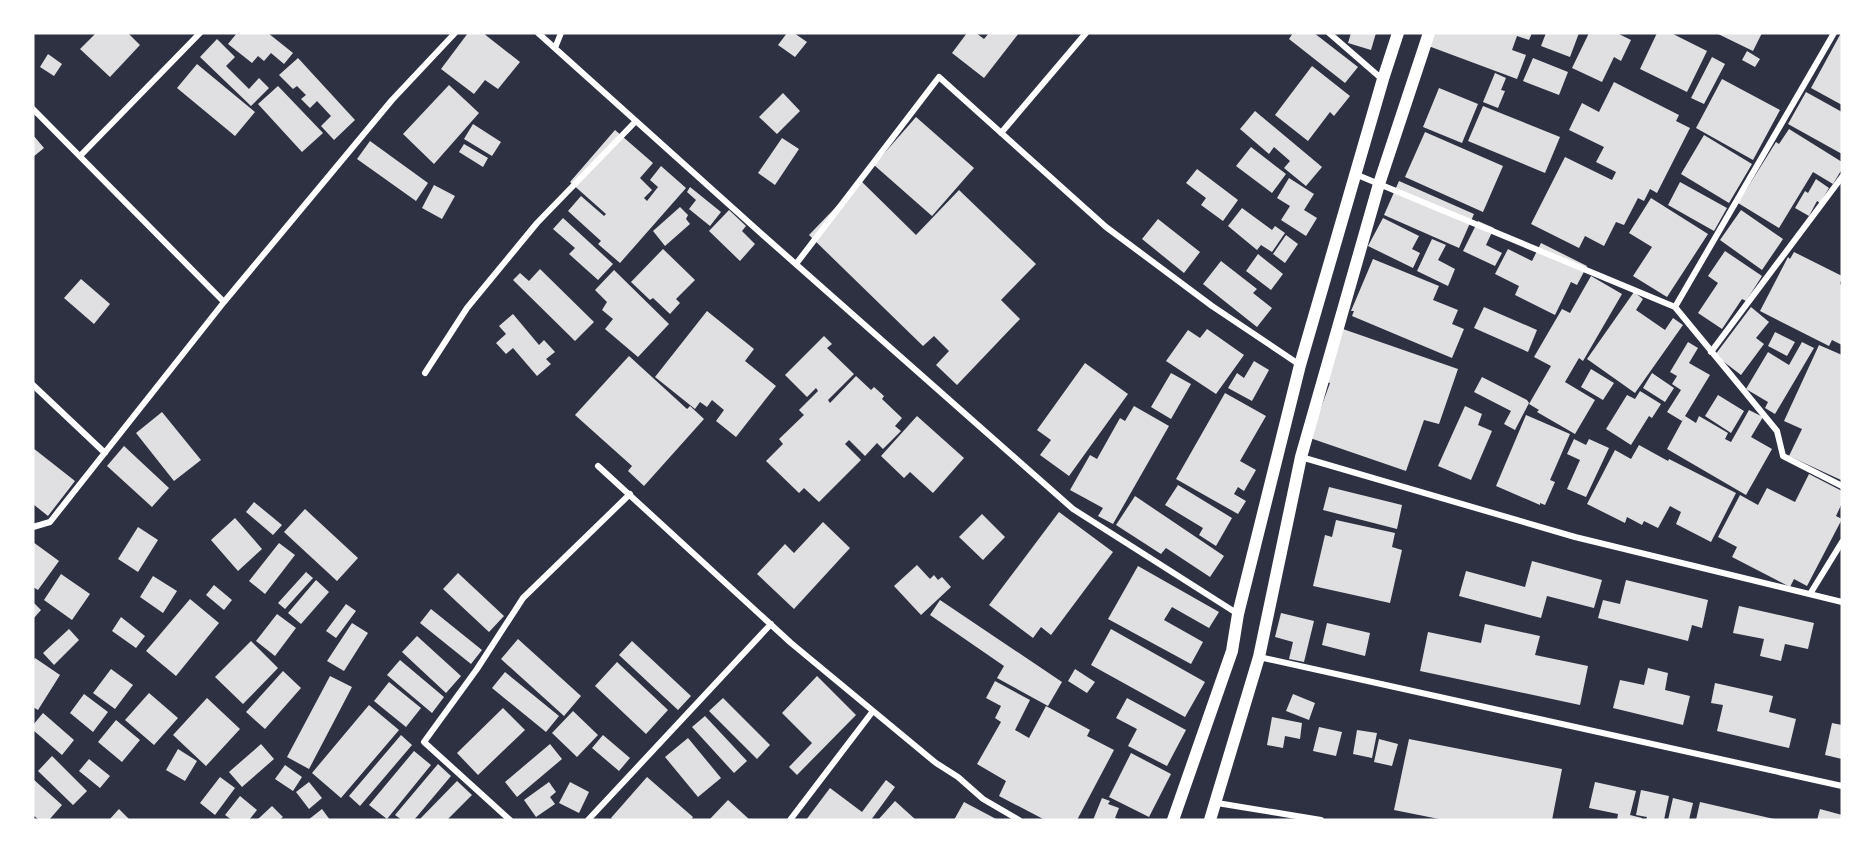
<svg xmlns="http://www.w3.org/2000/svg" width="1875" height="853" viewBox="0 0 1875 853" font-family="Barlow,sans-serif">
  <rect width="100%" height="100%" fill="#2d3142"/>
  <!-- building -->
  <path fill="#e0e0e3" d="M 93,33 L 128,33 L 140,45 L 110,77 L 80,49 L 95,34 Z
    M 237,33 L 268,33 L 293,53 L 284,64 L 271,53 L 264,61 L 258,56 L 252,63 L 228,44 Z
    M 468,33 L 483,33 L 520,62 L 498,89 L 485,80 L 474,94 L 441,69 Z
    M 787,33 L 794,33 L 807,42 L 795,57 L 778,45 Z
    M 967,33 L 976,33 L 984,39 L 989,33 L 1019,33 L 984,78 L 952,53 Z
    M 1293,33 L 1314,33 L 1358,67 L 1345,83 L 1289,39 Z
    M 1351,33 L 1376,33 L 1371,50 L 1348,43 Z
    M 1427,33 L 1532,33 L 1529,40 L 1517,36 L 1512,50 L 1526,55 L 1517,79 L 1423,44 Z
    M 1546,33 L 1579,33 L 1570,57 L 1541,46 Z
    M 1589,33 L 1617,33 L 1631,40 L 1621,61 L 1614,57 L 1602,82 L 1572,68 Z
    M 1657,33 L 1671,33 L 1707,51 L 1687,92 L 1640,69 Z
    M 1716,33 L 1762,33 L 1753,51 Z
    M 1841,33 L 1842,33 L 1842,105 L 1811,88 Z
    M 217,39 L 235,57 L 226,66 L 249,89 L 259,78 L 269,88 L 251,106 L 200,57 Z
    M 1747,51 L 1760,59 L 1755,67 L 1742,60 Z
    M 48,54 L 62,64 L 54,76 L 40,67 Z
    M 1712,57 L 1725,64 L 1704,104 L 1691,98 Z
    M 298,58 L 355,120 L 334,140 L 321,126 L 331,116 L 317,101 L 310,108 L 301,99 L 306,95 L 297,86 L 293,89 L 279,75 Z
    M 1533,58 L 1568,72 L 1559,95 L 1523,81 Z
    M 197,64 L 255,112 L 235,136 L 177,88 Z
    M 1312,66 L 1350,96 L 1334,116 L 1330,112 L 1308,141 L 1275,115 Z
    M 1495,73 L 1506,78 L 1501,90 L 1505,91 L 1498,108 L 1483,102 Z
    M 1722,79 L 1780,110 L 1753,160 L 1696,128 Z
    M 1614,82 L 1679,115 L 1676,121 L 1690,128 L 1657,193 L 1650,189 L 1644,201 L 1638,198 L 1624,225 L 1616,222 L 1604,246 L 1585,236 L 1579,248 L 1531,224 L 1565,157 L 1612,180 L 1616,172 L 1596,162 L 1604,147 L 1569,130 L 1582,103 L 1599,112 Z
    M 449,85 L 479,113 L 434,164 L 403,134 Z
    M 278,86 L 323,133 L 302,152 L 258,104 Z
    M 1439,88 L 1478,104 L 1462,143 L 1423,127 Z
    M 1806,92 L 1842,112 L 1842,154 L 1788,124 Z
    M 783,93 L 800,111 L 777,134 L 759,117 Z
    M 1483,106 L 1560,137 L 1545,173 L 1468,141 Z
    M 1255,111 L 1322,167 L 1306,186 L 1284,168 L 1290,161 L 1274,147 L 1269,154 L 1240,129 Z
    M 916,117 L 974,168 L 932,216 L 874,165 Z
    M 473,124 L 501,142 L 492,156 L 464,139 Z
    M 1789,129 L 1842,162 L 1842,169 L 1833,184 L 1813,172 L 1779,228 L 1738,203 L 1776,142 L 1779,144 Z
    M 615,130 L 653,163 L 640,178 L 652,190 L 644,198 L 647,201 L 658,187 L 650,180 L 661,166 L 686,188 L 620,263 L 598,244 L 601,241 L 568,211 L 581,196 L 604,216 L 606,214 L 570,182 Z
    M 1425,132 L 1503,166 L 1483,212 L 1405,177 Z
    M 33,135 L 44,148 L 33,157 Z
    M 1704,135 L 1752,164 L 1729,203 L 1681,174 Z
    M 782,138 L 799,149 L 775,185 L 758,173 Z
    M 370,141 L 428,183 L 416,201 L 357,159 Z
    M 464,144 L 488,158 L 483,167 L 459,152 Z
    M 1251,147 L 1286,174 L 1272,193 L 1236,166 Z
    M 1197,169 L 1238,200 L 1223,221 L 1201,205 L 1206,198 L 1186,183 Z
    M 1289,178 L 1314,194 L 1304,210 L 1317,218 L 1306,236 L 1281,220 L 1290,206 L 1277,198 Z
    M 1816,179 L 1829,188 L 1820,203 L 1817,201 L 1809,216 L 1795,208 L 1805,191 L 1808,193 Z
    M 861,181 L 916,235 L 959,190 L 1036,264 L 1001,300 L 1020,319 L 957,385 L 936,365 L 949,351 L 934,336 L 923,346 L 809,235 Z
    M 1399,181 L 1474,214 L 1459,248 L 1384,215 Z
    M 1680,182 L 1727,208 L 1714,231 L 1668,205 Z
    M 434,185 L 455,196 L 442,219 L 422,208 Z
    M 690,187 L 721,212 L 710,226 L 689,209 L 696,200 L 687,192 Z
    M 1651,198 L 1708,234 L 1667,297 L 1633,276 L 1652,247 L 1629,233 Z
    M 680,207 L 688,215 L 686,219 L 690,224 L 665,246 L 653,231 Z
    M 1242,208 L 1272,230 L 1275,226 L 1285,233 L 1272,252 L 1261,245 L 1257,250 L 1228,226 Z
    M 729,210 L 746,226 L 742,231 L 755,244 L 740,261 L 709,231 Z
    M 1741,210 L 1783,239 L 1762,270 L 1720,240 Z
    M 563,218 L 613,264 L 598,280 L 569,254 L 575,248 L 553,229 Z
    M 1383,218 L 1419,236 L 1412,249 L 1420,253 L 1413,268 L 1368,246 Z
    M 1158,219 L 1200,252 L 1184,273 L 1142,239 Z
    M 1478,221 L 1494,228 L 1486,245 L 1502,253 L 1495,266 L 1463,251 Z
    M 1286,235 L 1298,244 L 1285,263 L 1273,254 Z
    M 1432,239 L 1446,245 L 1438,260 L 1455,269 L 1448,286 L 1417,271 Z
    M 1541,243 L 1587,266 L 1577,285 L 1571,282 L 1555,315 L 1515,295 L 1519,286 L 1495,274 L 1508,249 L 1532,261 Z
    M 663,249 L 695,280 L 676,299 L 680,303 L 670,314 L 653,298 L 650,300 L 631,282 Z
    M 1725,251 L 1762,276 L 1746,301 L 1742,299 L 1722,329 L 1698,313 L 1718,283 L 1708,276 Z
    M 1794,252 L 1842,276 L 1840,284 L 1842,285 L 1842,345 L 1832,340 L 1829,346 L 1760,311 L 1788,257 L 1790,259 Z
    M 1258,254 L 1283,274 L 1271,290 L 1246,271 Z
    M 1373,259 L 1439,286 L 1433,300 L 1458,310 L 1452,324 L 1464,329 L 1452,358 L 1352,316 L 1354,311 L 1351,311 Z
    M 1221,261 L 1257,289 L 1253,293 L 1272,308 L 1257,327 L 1203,284 Z
    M 540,269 L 594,322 L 575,341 L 513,280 L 520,273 L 529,281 Z
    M 614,270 L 669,324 L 638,357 L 605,329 L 613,319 L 602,310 L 607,302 L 595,290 Z
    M 1591,276 L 1622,294 L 1583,361 L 1579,358 L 1565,382 L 1595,400 L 1575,434 L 1537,412 L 1539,410 L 1529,404 L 1551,366 L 1534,357 L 1562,309 L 1570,313 Z
    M 81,279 L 110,304 L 94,324 L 64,298 Z
    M 1634,292 L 1643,299 L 1636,310 L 1665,330 L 1673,318 L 1683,325 L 1635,393 L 1587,359 Z
    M 1484,307 L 1537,330 L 1528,352 L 1474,328 Z
    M 1751,307 L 1769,322 L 1756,338 L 1764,344 L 1741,375 L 1715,355 Z
    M 707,311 L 754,349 L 745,361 L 776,386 L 736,437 L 716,421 L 724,410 L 712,400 L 707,407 L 700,402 L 695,409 L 655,377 Z
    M 513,314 L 539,345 L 544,340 L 555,352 L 546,359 L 551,364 L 537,376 L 513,348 L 506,354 L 496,343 L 506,334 L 499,326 Z
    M 1340,328 L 1458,369 L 1439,424 L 1424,420 L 1406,471 L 1310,438 L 1330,383 L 1322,381 Z
    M 1207,329 L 1244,355 L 1216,394 L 1166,361 L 1188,330 L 1200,338 Z
    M 1775,332 L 1795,342 L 1787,356 L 1768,346 Z
    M 824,336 L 832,344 L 827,348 L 854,374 L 828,400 L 830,403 L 856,376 L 871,390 L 874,387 L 884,396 L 882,399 L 902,418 L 895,426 L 901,431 L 883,449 L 877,443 L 865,456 L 849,440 L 845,444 L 861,460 L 819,502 L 804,488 L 799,493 L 766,461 L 783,444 L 779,439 L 804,415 L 799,410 L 818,391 L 816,388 L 807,397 L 785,375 Z
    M 1688,342 L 1698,348 L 1689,363 L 1710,375 L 1682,421 L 1667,412 L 1681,390 L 1672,384 L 1677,376 L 1670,372 Z
    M 1802,342 L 1814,348 L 1775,414 L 1765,408 L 1768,402 L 1746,389 L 1768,352 L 1789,365 Z
    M 1819,345 L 1842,355 L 1841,480 L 1789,456 L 1802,429 L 1784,421 Z
    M 629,356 L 687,409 L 690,406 L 704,419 L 644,486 L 628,471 L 632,466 L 575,415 Z
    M 1254,361 L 1269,370 L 1252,401 L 1228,388 L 1237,373 L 1244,378 Z
    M 1085,363 L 1128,394 L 1069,476 L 1040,455 L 1051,440 L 1037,430 Z
    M 1591,369 L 1614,383 L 1603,400 L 1581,387 Z
    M 1171,373 L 1191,384 L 1171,419 L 1151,407 Z
    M 1652,373 L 1674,388 L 1665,402 L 1643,388 Z
    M 1482,377 L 1527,400 L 1529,403 L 1515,430 L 1504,424 L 1511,411 L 1474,392 Z
    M 1640,391 L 1661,404 L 1652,418 L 1649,416 L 1631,445 L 1606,429 L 1627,395 L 1635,399 Z
    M 1225,393 L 1266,416 L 1240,461 L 1256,470 L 1244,491 L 1238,487 L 1234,494 L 1246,501 L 1238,514 L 1176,479 Z
    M 1718,395 L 1744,411 L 1731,433 L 1705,416 Z
    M 1134,406 L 1169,426 L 1113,524 L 1098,516 L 1103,508 L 1070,490 L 1090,455 L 1097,459 L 1120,418 L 1125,421 Z
    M 1465,406 L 1482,414 L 1478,425 L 1492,431 L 1471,480 L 1438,466 Z
    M 1749,410 L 1763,417 L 1751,437 L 1772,449 L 1746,495 L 1667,449 L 1685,416 L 1696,423 L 1699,416 L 1728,433 L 1725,439 L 1731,442 Z
    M 162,412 L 201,460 L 174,481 L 136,433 Z
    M 1526,415 L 1570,434 L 1550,480 L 1555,482 L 1545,505 L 1540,503 L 1540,505 L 1496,486 Z
    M 917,416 L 964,458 L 933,493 L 910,472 L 904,478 L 881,456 Z
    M 1574,439 L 1586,445 L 1589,439 L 1609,448 L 1586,497 L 1567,489 L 1580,460 L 1567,454 Z
    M 1639,445 L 1668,461 L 1669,459 L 1736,493 L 1711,542 L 1676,524 L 1681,512 L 1670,506 L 1658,528 L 1644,521 L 1642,525 L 1627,517 L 1625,523 L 1587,504 L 1615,450 L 1631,459 Z
    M 124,446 L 169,488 L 152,507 L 107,466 Z
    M 33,448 L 75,481 L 48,516 L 33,504 Z
    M 1809,474 L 1842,491 L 1842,503 L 1836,516 L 1842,519 L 1807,586 L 1794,579 L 1790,587 L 1732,557 L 1737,547 L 1718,537 L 1740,495 L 1758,505 L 1767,488 L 1795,502 Z
    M 1178,485 L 1232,518 L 1216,546 L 1199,535 L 1203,528 L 1165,505 Z
    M 1329,487 L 1402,505 L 1397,529 L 1323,510 Z
    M 1135,496 L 1224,556 L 1210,577 L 1166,548 L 1161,554 L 1116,525 Z
    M 254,502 L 282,525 L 273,535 L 246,512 Z
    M 305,509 L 358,558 L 337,581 L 284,532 Z
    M 1059,512 L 1113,552 L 1051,635 L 1041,627 L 1033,638 L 989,605 Z
    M 982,514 L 1005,537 L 983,560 L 959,537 Z
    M 235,518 L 262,549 L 238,571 L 211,540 Z
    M 1336,520 L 1395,533 L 1392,547 L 1402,550 L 1390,603 L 1313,586 L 1325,535 L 1332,537 Z
    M 823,522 L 850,548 L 794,609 L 757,574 L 785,544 L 794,553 Z
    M 138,527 L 158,540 L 138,572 L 118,559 Z
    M 33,542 L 59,561 L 38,590 L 33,587 Z
    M 279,543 L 295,555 L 265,594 L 249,581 Z
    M 1532,561 L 1602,580 L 1594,608 L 1547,596 L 1541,618 L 1459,596 L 1466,571 L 1525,587 Z
    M 917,565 L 930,579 L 934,575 L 938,580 L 942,577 L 951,587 L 921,615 L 894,586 Z
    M 1138,566 L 1219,612 L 1209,628 L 1172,607 L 1164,620 L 1203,642 L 1191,664 L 1108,619 Z
    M 306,572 L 313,578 L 285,609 L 278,603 Z
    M 458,573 L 504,616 L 489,632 L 443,589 Z
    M 61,574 L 90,594 L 72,620 L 44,600 Z
    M 153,576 L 177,591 L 163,613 L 140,597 Z
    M 316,580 L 329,592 L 301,624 L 288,613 Z
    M 1626,580 L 1708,600 L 1702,628 L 1692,625 L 1688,641 L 1598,618 L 1603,600 L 1620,604 Z
    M 214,585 L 232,600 L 224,610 L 206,595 Z
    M 190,599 L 219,623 L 176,676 L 146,651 Z
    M 940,600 L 1062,682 L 1048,706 L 997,678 L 1004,666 L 930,615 Z
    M 33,602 L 41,610 L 33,619 Z
    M 346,604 L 356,611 L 336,638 L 326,631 Z
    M 1739,606 L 1814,623 L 1808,649 L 1785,644 L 1781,661 L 1760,656 L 1764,639 L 1733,633 Z
    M 431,609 L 482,650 L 471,664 L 420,623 Z
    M 1281,613 L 1314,621 L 1304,662 L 1289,659 L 1293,642 L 1275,637 Z
    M 277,614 L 296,628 L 275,656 L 256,641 Z
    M 121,617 L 145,636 L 136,648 L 112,631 Z
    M 352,623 L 368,633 L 344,671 L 327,661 Z
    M 1327,623 L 1370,633 L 1365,656 L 1322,645 Z
    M 1485,624 L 1540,636 L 1535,655 L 1588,666 L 1580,705 L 1420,671 L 1428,632 L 1481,643 Z
    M 69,629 L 79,640 L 54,665 L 43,653 Z
    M 1111,629 L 1205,682 L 1185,717 L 1091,665 Z
    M 417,636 L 461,676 L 446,693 L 402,652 Z
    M 518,639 L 581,696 L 564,716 L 501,659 Z
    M 251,641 L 278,668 L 243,704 L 215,677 Z
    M 632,641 L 691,696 L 678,710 L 619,655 Z
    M 35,658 L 60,675 L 38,710 L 33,707 L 33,662 Z
    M 400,660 L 444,697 L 432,713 L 387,675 Z
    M 617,662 L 668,710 L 646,734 L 595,686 Z
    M 1648,668 L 1668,673 L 1665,690 L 1690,696 L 1683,725 L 1613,708 L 1620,680 L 1644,685 Z
    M 111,669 L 133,685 L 115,709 L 93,693 Z
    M 1075,669 L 1095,682 L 1087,693 L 1068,681 Z
    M 283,671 L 301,688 L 265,729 L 246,712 Z
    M 505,672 L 559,716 L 546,732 L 492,688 Z
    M 330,676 L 352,687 L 309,769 L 287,757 Z
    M 817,676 L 856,715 L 797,775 L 789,767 L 812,743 L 782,713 Z
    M 995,681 L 1030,700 L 1015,730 L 1029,738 L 1046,706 L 1090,730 L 1087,736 L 1114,750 L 1077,820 L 1045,820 L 999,796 L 1006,781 L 977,764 L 1001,722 L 995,718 L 1001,706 L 986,698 Z
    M 389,682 L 421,708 L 406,727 L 374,701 Z
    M 1715,683 L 1773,696 L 1769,712 L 1796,719 L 1789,748 L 1717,731 L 1723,705 L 1711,703 Z
    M 149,693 L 178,718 L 154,745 L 125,720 Z
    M 84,694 L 108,712 L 93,732 L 70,713 Z
    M 1293,694 L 1315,703 L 1309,720 L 1286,711 Z
    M 207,698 L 240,729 L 206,766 L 173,735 Z
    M 723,698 L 770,745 L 757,759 L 709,711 Z
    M 1127,698 L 1186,730 L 1167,766 L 1128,746 L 1137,729 L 1116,718 Z
    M 369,705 L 399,730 L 341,798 L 312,773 Z
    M 503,708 L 525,730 L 478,775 L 457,753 Z
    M 573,711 L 598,735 L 577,757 L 552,733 Z
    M 43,713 L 74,740 L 62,755 L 33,730 L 33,725 Z
    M 705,716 L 747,761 L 734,773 L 692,727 Z
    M 1272,717 L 1302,723 L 1300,739 L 1285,736 L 1283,748 L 1267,745 Z
    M 116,720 L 140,740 L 122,762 L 98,742 Z
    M 1832,723 L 1842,725 L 1842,759 L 1825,755 Z
    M 1319,727 L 1342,732 L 1336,756 L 1313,751 Z
    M 1357,730 L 1377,733 L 1372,758 L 1353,754 Z
    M 401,735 L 412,745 L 360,806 L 349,796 Z
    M 603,735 L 630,758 L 619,771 L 592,748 Z
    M 688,738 L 721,778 L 698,797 L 665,757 Z
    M 1379,739 L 1398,744 L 1392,766 L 1374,762 Z
    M 1409,739 L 1562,769 L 1552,820 L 1444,820 L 1394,810 Z
    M 261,744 L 274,759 L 242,787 L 229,772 Z
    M 550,744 L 562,759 L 517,797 L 505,782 Z
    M 178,749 L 197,761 L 185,781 L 166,770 Z
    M 414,751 L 431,765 L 387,819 L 369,805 Z
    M 1131,753 L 1171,774 L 1149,817 L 1109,797 Z
    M 52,756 L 87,791 L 73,805 L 38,771 Z
    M 89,759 L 110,776 L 100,788 L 79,771 Z
    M 438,764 L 451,776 L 414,820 L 402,820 L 395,815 Z
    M 285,765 L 302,777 L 293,791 L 275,779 Z
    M 220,777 L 235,788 L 215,815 L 200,803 Z
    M 647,777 L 693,817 L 691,820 L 614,820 L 611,818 Z
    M 33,779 L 62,805 L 49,820 L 39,820 L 33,815 Z
    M 886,780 L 895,787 L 871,820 L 806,820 L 830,788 L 862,812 Z
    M 457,781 L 472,795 L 447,820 L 419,820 Z
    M 309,782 L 322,798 L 309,809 L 296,792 Z
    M 549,782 L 556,792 L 550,797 L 555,804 L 536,817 L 524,800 Z
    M 570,782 L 589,792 L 579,813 L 559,803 Z
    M 1595,782 L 1636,791 L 1630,815 L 1642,818 L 1642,820 L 1617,820 L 1618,814 L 1589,808 Z
    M 1641,790 L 1669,796 L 1664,820 L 1646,820 L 1647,817 L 1636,815 Z
    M 240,796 L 257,810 L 249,820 L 232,820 L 225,815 Z
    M 1102,798 L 1110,801 L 1108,804 L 1119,808 L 1115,818 L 1121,820 L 1093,820 Z
    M 1673,798 L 1693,803 L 1689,820 L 1668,820 Z
    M 728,800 L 750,820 L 709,820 Z
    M 895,801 L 916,820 L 878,820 Z
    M 964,802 L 998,820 L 954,820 Z
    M 1700,802 L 1774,819 L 1774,820 L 1696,820 Z
    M 272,806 L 283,817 L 279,820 L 257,820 Z
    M 119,809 L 130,820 L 109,820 Z
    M 322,809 L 330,820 L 308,820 Z
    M 1820,809 L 1842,815 L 1842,820 L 1817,820 Z"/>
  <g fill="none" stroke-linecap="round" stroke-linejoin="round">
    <!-- minor -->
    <path stroke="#fff" stroke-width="6" d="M 538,33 L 764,236 L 1073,509 L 1238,614
      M 1329,33 L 1382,79
      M 1834,33 L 1675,307 L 1777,431 L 1783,456 L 1842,486
      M 555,48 L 561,33
      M 33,109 L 224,302
      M 1001,133 L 1086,33
      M 81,155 L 200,33
      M 1355,174 L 1675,307
      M 796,264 L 939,77 L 1106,227 L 1212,306 L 1300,365
      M 1711,352 L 1842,177
      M 425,373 L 467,308 L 537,223 L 636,121
      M 33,385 L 105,453
      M 1301,457 L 1575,537 L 1842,602
      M 598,466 L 791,643 L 936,763 L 958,777 L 983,799 L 1019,820
      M 33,527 L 50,522 L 224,302 L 392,100 L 455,33
      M 1810,594 L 1842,542
      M 1259,657 L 1842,786
      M 1217,803 L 1321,820
      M 510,820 L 424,742 L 477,669 L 523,598 L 630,494
      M 588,820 L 771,624
      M 790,820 L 873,711"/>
    <!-- secondary -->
    <path stroke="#fff" stroke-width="12" d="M 1173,820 L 1232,651 L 1238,614 L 1300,365 L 1383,79 L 1398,33
      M 1210,820 L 1259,657 L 1301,457 L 1379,184 L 1429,33"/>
  </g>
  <!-- border -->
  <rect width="1875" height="853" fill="none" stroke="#ffffff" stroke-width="69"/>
</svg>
